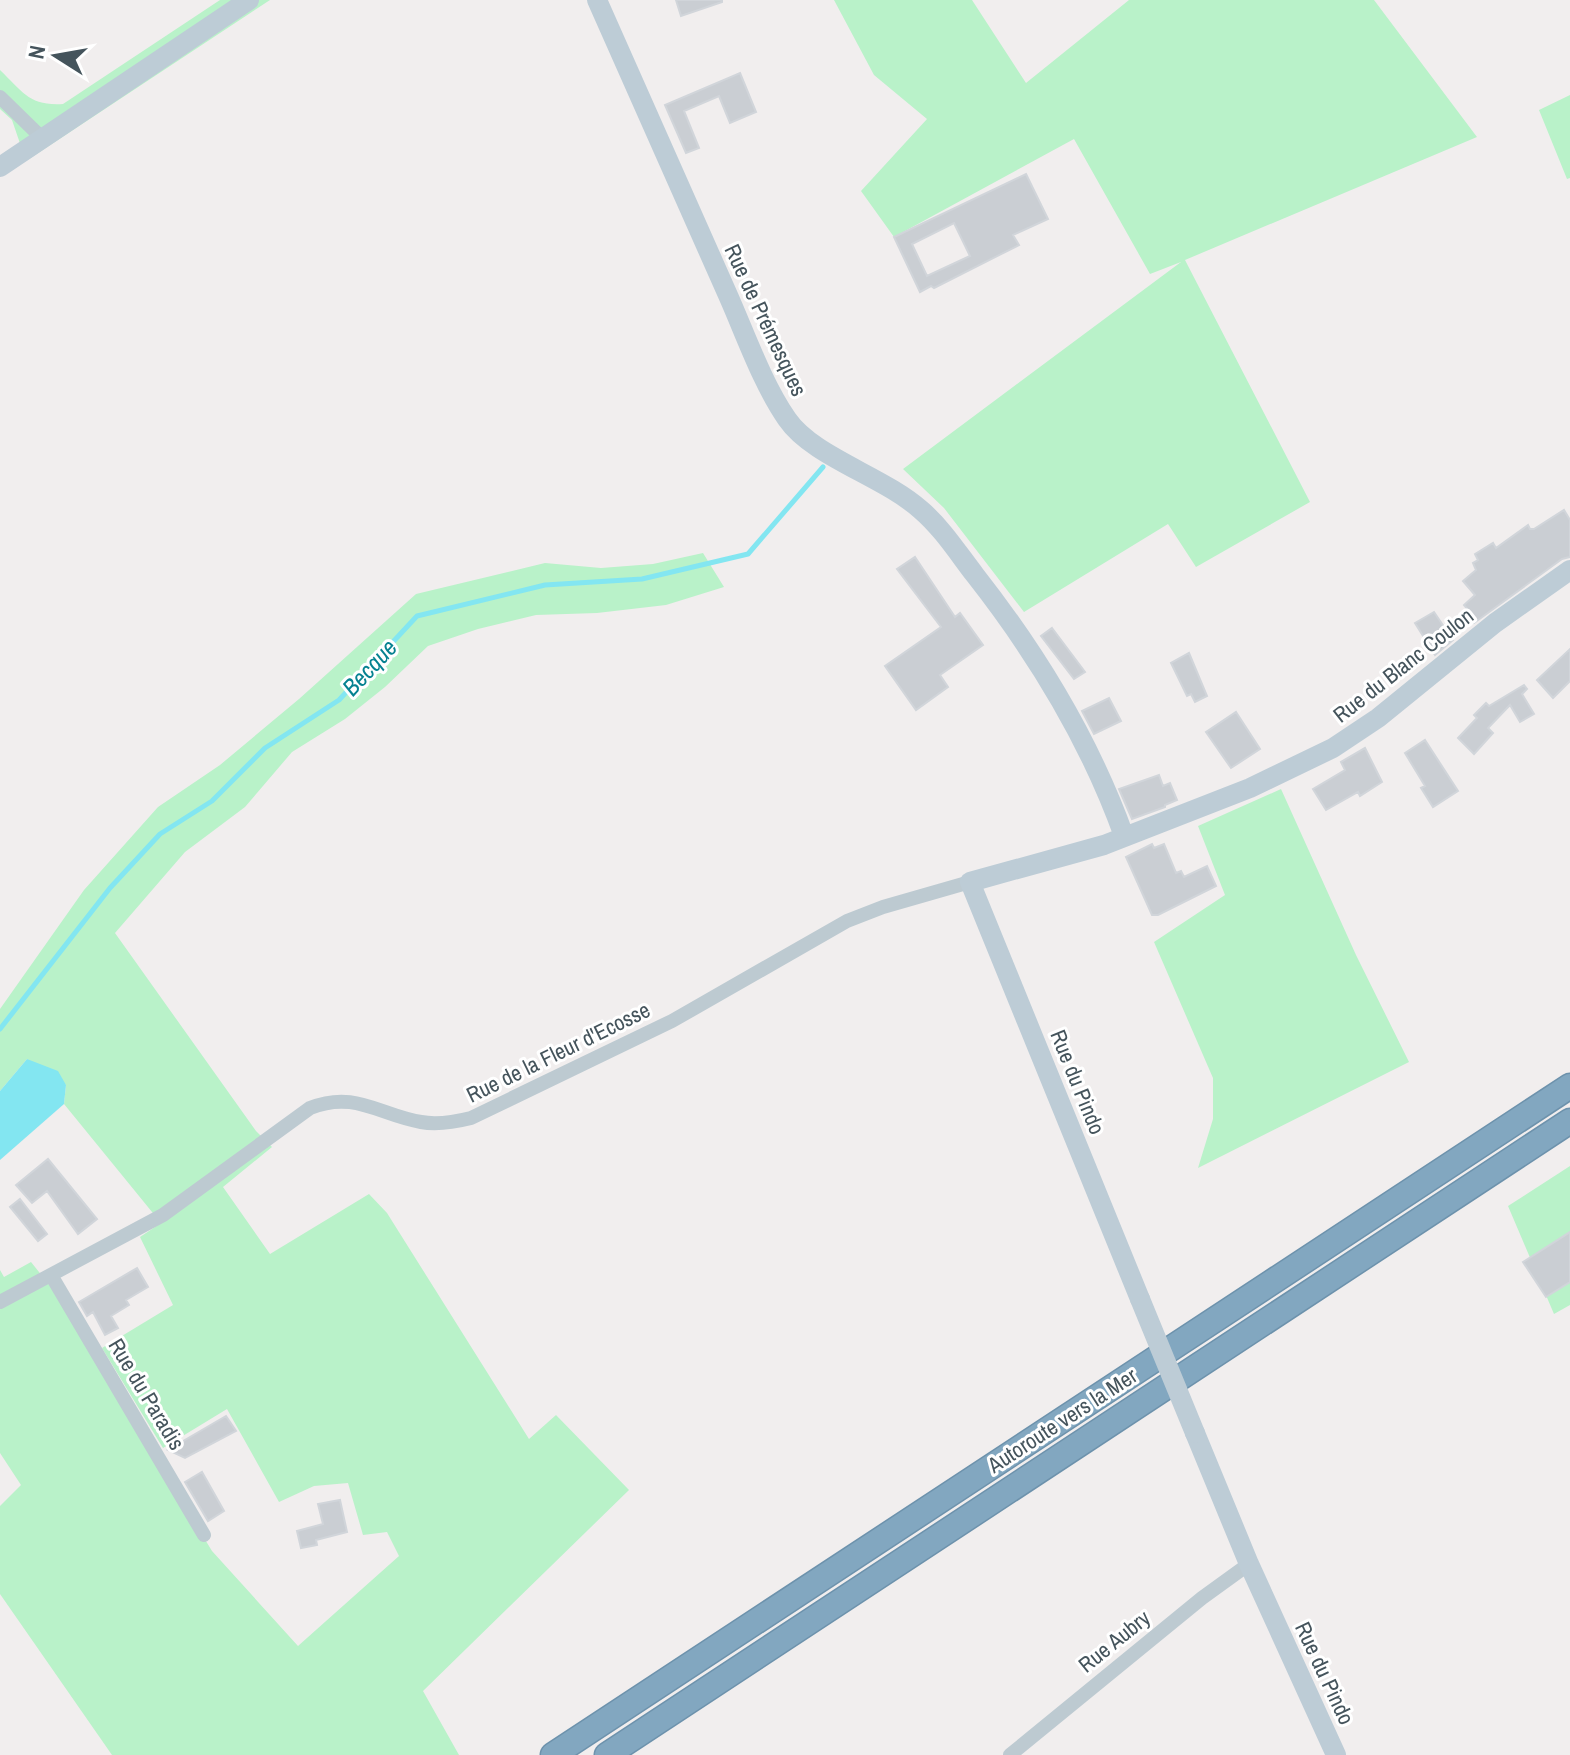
<svg xmlns="http://www.w3.org/2000/svg" width="1570" height="1755" viewBox="0 0 1570 1755" font-family="'Archivo Narrow',sans-serif">
  <rect width="100%" height="100%" fill="#f1eeee"/>
  <!-- green -->
  <path fill="#b9f2c9" d="M 220,0 L 270,0 L 26,161 L 12,120 L 0,109 L 0,70 C 23,92 29,106 63,104 Z
    M 834,0 L 972,0 L 1026,83 L 1129,0 L 1374,0 L 1477,137 L 1185,260 L 1310,502 L 1196,567 L 1168,524 L 1024,612 L 944,508 L 903,469 L 1181,262 L 1150,274 L 1074,139 L 894,237 L 861,191 L 927,119 L 874,75 Z
    M 1570,95 L 1570,178 L 1567,179 L 1539,110 Z
    M 703,553 L 724,587 L 666,605 L 597,613 L 536,615 L 478,629 L 428,646 L 385,687 L 345,719 L 292,752 L 245,807 L 185,852 L 115,933 L 256,1131 L 272,1147 L 223,1187 L 270,1254 L 369,1194 L 387,1213 L 529,1439 L 556,1415 L 629,1490 L 423,1691 L 459,1755 L 112,1755 L 0,1594 L 0,1506 L 21,1485 L 0,1453 L 0,1270 L 4,1277 L 31,1262 L 51,1287 L 212,1551 L 298,1646 L 399,1556 L 387,1532 L 363,1535 L 348,1483 L 314,1486 L 279,1502 L 227,1409 L 163,1448 L 102,1348 L 173,1305 L 140,1237 L 161,1223 L 64,1104 L 66,1085 L 27,1059 L 0,1091 L 0,1009 L 84,890 L 158,807 L 220,765 L 299,699 L 416,594 L 545,563 L 601,568 L 653,564 Z
    M 1281,789 L 1356,955 L 1409,1062 L 1198,1168 L 1213,1119 L 1213,1078 L 1154,942 L 1225,895 L 1198,826 Z
    M 1570,1166 L 1570,1305 L 1554,1314 L 1508,1206 Z"/>
  <!-- water -->
  <path fill="#83e6f1" d="M 27,1059 L 58,1071 L 66,1085 L 64,1104 L 0,1160 L 0,1091 Z"/>
  <g fill="none" stroke-linecap="round" stroke-linejoin="round">
    <!-- stream -->
    <path stroke="#83e6f1" stroke-width="5" d="M 0,1029 L 110,888 L 160,834 L 212,801 L 265,748 L 339,700 L 417,616 L 545,585 L 642,579 L 748,554 L 823,467"/>
  </g>
  <!-- building -->
  <path fill="#caced3" stroke="#d1d5da" stroke-width="2" fill-rule="evenodd" d="M 676,0 L 722,0 L 722,2 L 681,16 Z
    M 740,73 L 756,112 L 730,123 L 719,96 L 684,111 L 699,148 L 686,153 L 665,105 Z
    M 1026,174 L 1048,219 L 1013,235 L 1019,245 L 934,288 L 931,286 L 920,292 L 894,237 ZM 954,223 L 970,256 L 927,276 L 912,244 Z
    M 1564,510 L 1570,520 L 1570,557 L 1562,559 L 1474,623 L 1465,613 L 1468,610 L 1464,605 L 1475,595 L 1463,581 L 1476,570 L 1473,563 L 1478,560 L 1475,554 L 1493,543 L 1496,548 L 1528,525 L 1530,529 L 1534,529 Z
    M 915,557 L 955,617 L 960,613 L 983,645 L 940,675 L 948,687 L 916,710 L 885,666 L 941,627 L 897,569 Z
    M 1434,612 L 1453,640 L 1435,655 L 1415,623 Z
    M 1052,628 L 1085,672 L 1074,679 L 1041,636 Z
    M 1570,649 L 1570,681 L 1553,698 L 1537,680 Z
    M 1189,653 L 1207,696 L 1195,702 L 1191,694 L 1187,696 L 1171,663 Z
    M 1524,685 L 1527,689 L 1522,694 L 1534,714 L 1520,722 L 1510,705 L 1488,728 L 1493,733 L 1474,754 L 1458,738 L 1477,718 L 1474,715 L 1486,703 L 1489,706 Z
    M 1109,698 L 1121,721 L 1094,734 L 1082,711 Z
    M 1236,712 L 1260,749 L 1231,768 L 1206,732 Z
    M 1425,740 L 1458,791 L 1433,807 L 1421,788 L 1425,786 L 1405,753 Z
    M 1365,748 L 1382,782 L 1360,796 L 1358,792 L 1326,810 L 1313,789 L 1345,770 L 1341,762 Z
    M 1159,775 L 1163,786 L 1170,783 L 1177,800 L 1165,805 L 1165,807 L 1132,819 L 1119,789 Z
    M 1152,844 L 1154,848 L 1164,844 L 1176,873 L 1181,871 L 1184,877 L 1207,866 L 1216,886 L 1158,915 L 1152,915 L 1126,857 Z
    M 48,1159 L 97,1219 L 78,1234 L 47,1191 L 32,1203 L 16,1185 Z
    M 20,1199 L 47,1234 L 38,1241 L 10,1207 Z
    M 1570,1232 L 1570,1282 L 1546,1297 L 1523,1262 Z
    M 137,1268 L 148,1287 L 126,1300 L 129,1305 L 111,1316 L 118,1328 L 105,1335 L 93,1312 L 87,1316 L 79,1302 Z
    M 226,1416 L 236,1431 L 185,1458 L 168,1450 Z
    M 202,1472 L 224,1511 L 208,1521 L 185,1482 Z
    M 340,1500 L 347,1532 L 316,1540 L 317,1545 L 301,1548 L 297,1531 L 323,1524 L 318,1504 Z"/>
  <g fill="none" stroke-linecap="round" stroke-linejoin="round">
    <defs>
      <path id="highway" d="M 553,1755 L 1570,1086
        M 607,1755 L 1570,1121"/>
    </defs>
    <!-- highway casing -->
    <use href="#highway" stroke="#6d92ac" stroke-width="27"/>
    <!-- street -->
    <path stroke="#bdcad1" stroke-width="14" d="M 0,97 L 42,138
      M 51,1275 L 204,1535
      M 0,1302 L 163,1215 L 310,1108 C 355,1090 379,1115 421,1122 C 437,1125 455,1122 471,1118 L 672,1021 L 847,921 L 883,907 L 970,882
      M 1010,1755 L 1202,1598 L 1249,1564"/>
    <!-- secondary -->
    <path stroke="#bdccd6" stroke-width="20" d="M 597,0 C 640,98 683,196 727,293 C 745,333 762,383 787,419 C 813,457 883,476 921,510 C 942,528 958,553 975,575 C 1037,654 1090,741 1124,836
      M 0,167 L 249,0
      M 1140,1299 L 970,882 L 1104,845 L 1250,788 L 1333,748 L 1378,718 L 1495,623 L 1570,570
      M 1195,1433 L 1249,1564 L 1336,1755"/>
    <!-- highway -->
    <use href="#highway" stroke="#82a7c0" stroke-width="24"/>
    <!-- secondary-bridge -->
    <path stroke="#bdccd6" stroke-width="20" d="M 1140,1299 L 1195,1433"/>
  </g>
  <g text-anchor="middle" dominant-baseline="central" stroke-width="6" stroke-linejoin="round" paint-order="stroke">
    <!-- street labels -->
    <g font-size="22" fill="#45545c" stroke="#fff">
      <text transform="translate(766 320) rotate(65)">Rue de Prémesques</text>
      <text transform="translate(1403 665) rotate(-38)">Rue du Blanc Coulon</text>
      <text transform="translate(558 1052) rotate(-26)">Rue de la Fleur d'Ecosse</text>
      <text transform="translate(1078 1082) rotate(68)">Rue du Pindo</text>
      <text transform="translate(147 1394) rotate(59)">Rue du Paradis</text>
      <text transform="translate(1062 1420) rotate(-33)">Autoroute vers la Mer</text>
      <text transform="translate(1114 1641) rotate(-39)">Rue Aubry</text>
      <text transform="translate(1325 1673) rotate(65)">Rue du Pindo</text>
    </g>
    <!-- water labels -->
    <g font-size="24" font-style="italic" fill="#068291" stroke="#fff">
      <text transform="translate(369 667) rotate(-47)">Becque</text>
    </g>
  </g>
  <!-- north arrow -->
  <g transform="translate(56 56) rotate(281)" stroke="#ffffff" stroke-width="6" paint-order="stroke">
  <path d="M0-6L14 30L0 20L-14 30Z" fill="#45545c"/>
  <text y="-12" font-size="22" font-weight="bold" text-anchor="middle" fill="#45545c">N</text>
  </g>
</svg>
